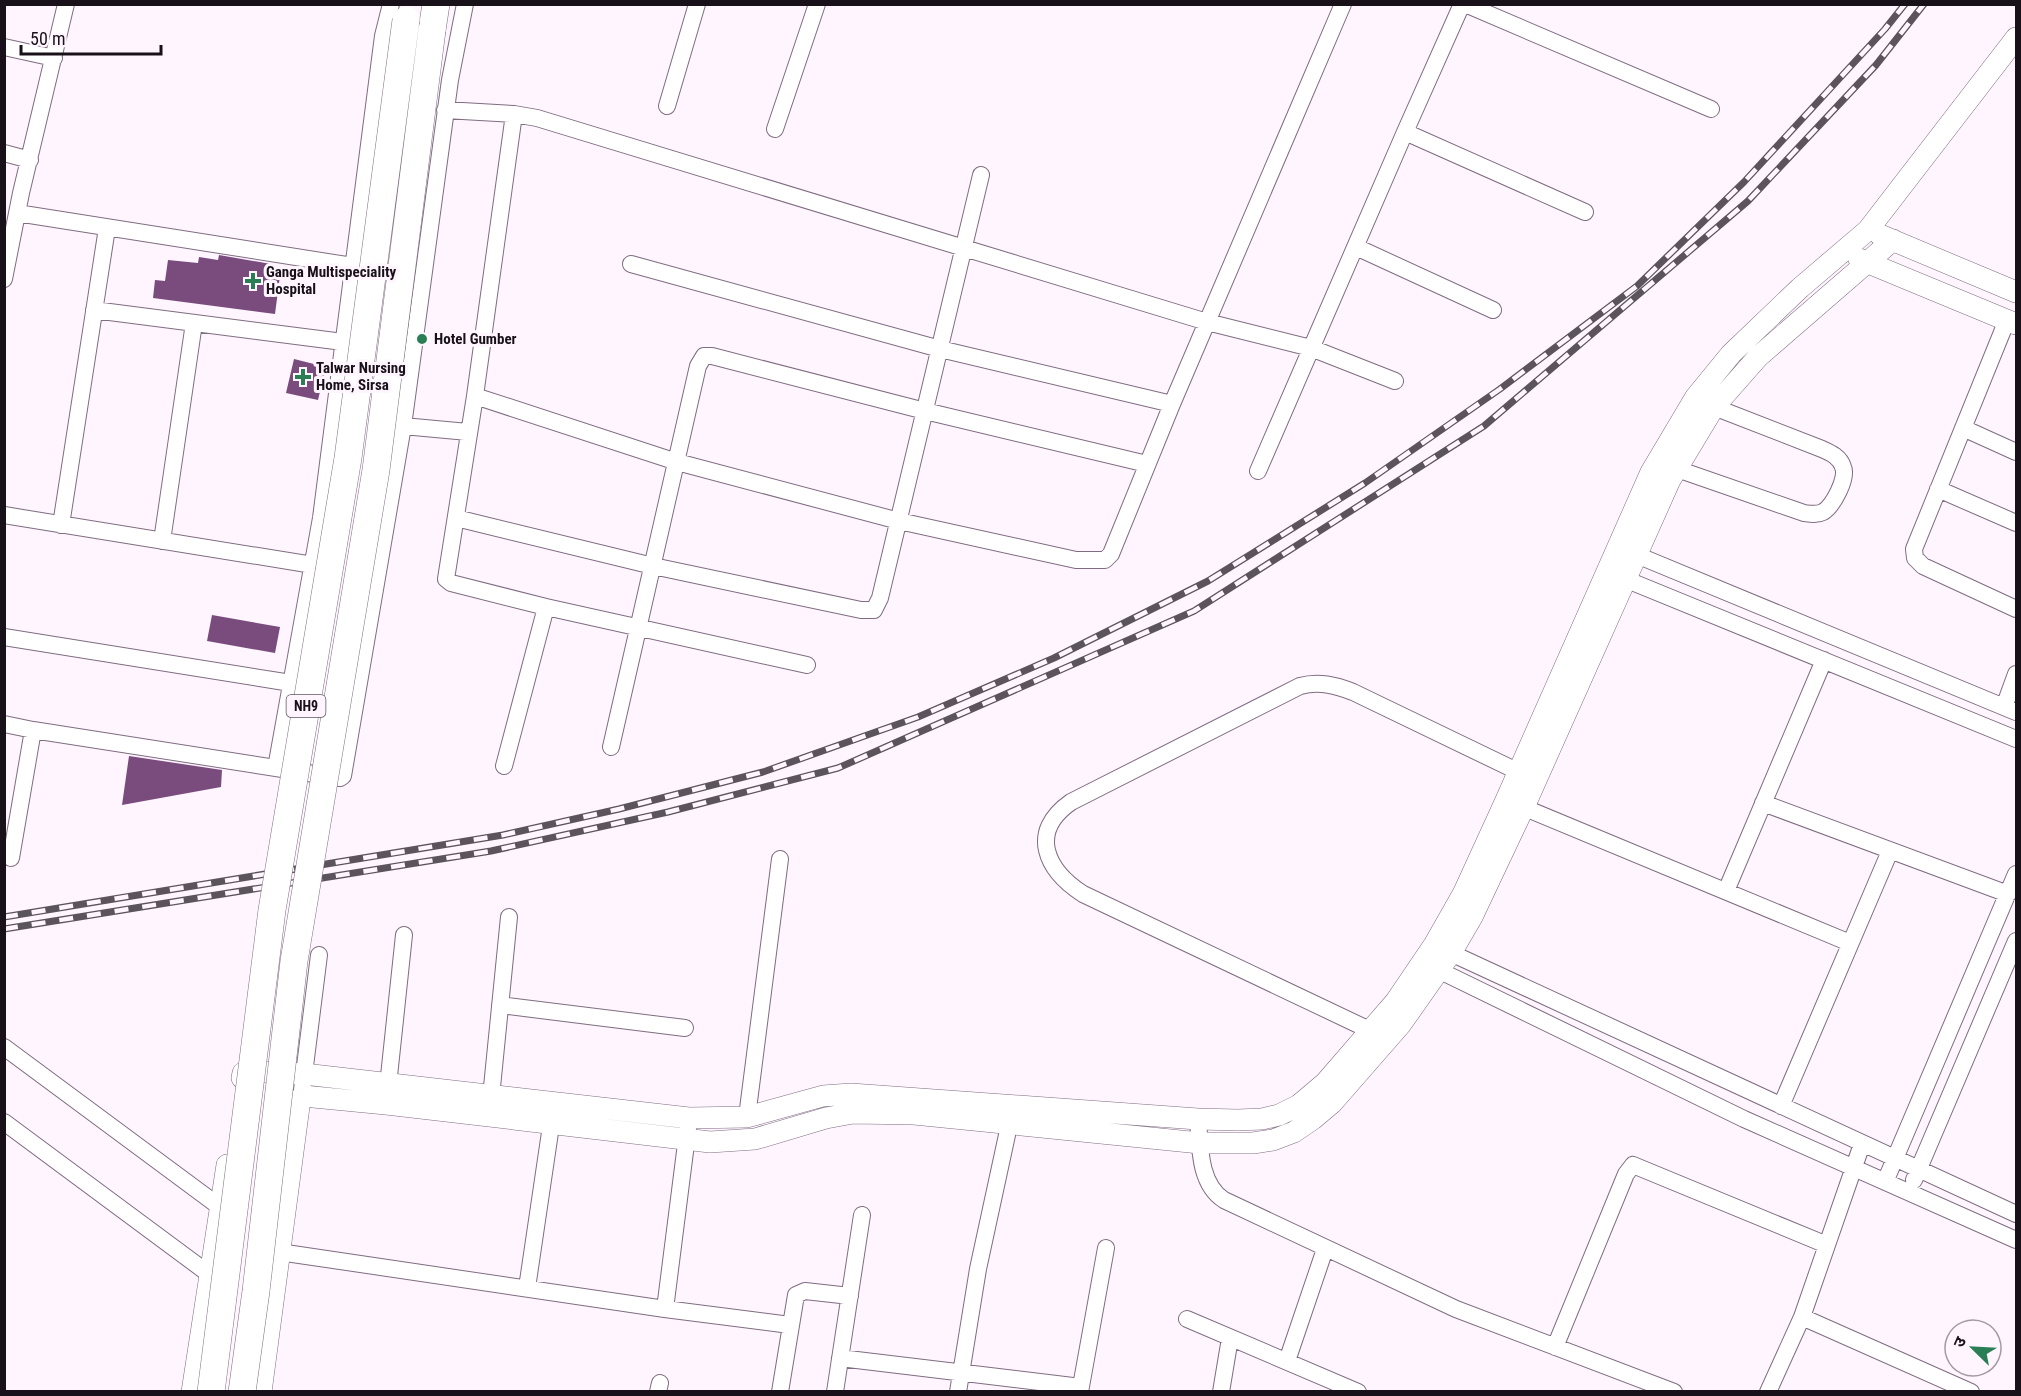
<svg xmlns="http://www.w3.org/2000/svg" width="2021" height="1396" viewBox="0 0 2021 1396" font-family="'Roboto Condensed','Noto Sans Devanagari',sans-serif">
  <rect width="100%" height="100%" fill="#fef5ff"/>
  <!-- building -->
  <path fill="#794c7d" d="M 219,255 L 271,264 L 270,266 L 281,268 L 275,314 L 153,298 L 155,280 L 165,281 L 168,260 L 198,263 L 199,257 L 218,260 Z
    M 294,359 L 326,367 L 318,400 L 286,393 Z
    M 212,615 L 280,627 L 275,653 L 207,641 Z
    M 129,756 L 222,770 L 221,787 L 122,805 Z"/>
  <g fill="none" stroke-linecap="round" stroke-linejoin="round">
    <defs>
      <path id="minor" d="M 1465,4 L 1711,109
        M 4,47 L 54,58
        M 667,106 L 697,4
        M 445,110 L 514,114 L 537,118 L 1207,322 L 1311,348 L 1395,381
        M 514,114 L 475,396 L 446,579 L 451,583 L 546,607 L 807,665
        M 775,129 L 817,4
        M 1405,132 L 1585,212
        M 4,153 L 30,160
        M 17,213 L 353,266
        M 1356,247 L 1493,310
        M 631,264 L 940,349 L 1172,404
        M 4,279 L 21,193 L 66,4
        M 94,310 L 343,342
        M 2007,320 L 1914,549 L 1915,558 L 1923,566 L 2016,609
        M 475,396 L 677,462 L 899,521 L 1076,560 L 1105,560 L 1111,554 L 1172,404 L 1343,4
        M 403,426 L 468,432
        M 1963,428 L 2016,452
        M 1677,469 L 1804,513 C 1811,514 1817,515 1823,512 C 1833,506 1848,478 1843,467 C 1840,457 1831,453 1822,449 L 1714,407
        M 1258,471 L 1405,132 L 1462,4
        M 1938,489 L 2016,523
        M 4,515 L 313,565
        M 456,518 L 653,566 L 861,610 L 874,610 L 880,598 L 981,175
        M 61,525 L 107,228
        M 162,541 L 194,323
        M 1627,551 L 2016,712
        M 1615,575 L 2016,739
        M 4,637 L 291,683
        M 2004,707 L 2016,674
        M 4,724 L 33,730 L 340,778 L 343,776 L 403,426 L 450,80 L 465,4
        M 611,747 L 698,366 L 704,356 L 712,356 L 925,411 L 1147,464
        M 504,766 L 546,607
        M 276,768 L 321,518 L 383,36 L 391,4
        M 1513,803 L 1850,943
        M 1763,803 L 2008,894
        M 11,858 L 33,730
        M 1726,891 L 1824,660
        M 1440,948 L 2016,1214
        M 1428,965 L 1744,1119 L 2016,1240
        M 500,1005 L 685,1028
        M 1380,1035 L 1083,894 C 1046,870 1028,832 1071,802 L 1300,686 C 1319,681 1335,685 1353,692 L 1519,772
        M 4,1047 L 220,1207
        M 387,1095 L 404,935
        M 301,1098 L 319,955
        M 1781,1106 L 1890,851
        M 490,1107 L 509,917
        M 747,1117 L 780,859
        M 1198,1119 C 1200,1147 1199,1184 1224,1200 L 1456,1309 L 1674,1392
        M 4,1122 L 209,1274
        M 1914,1180 L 2016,941
        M 1885,1182 L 2016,874
        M 279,1252 L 665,1309 L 790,1325
        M 527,1288 L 553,1112
        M 665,1309 L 688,1128
        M 1802,1317 L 1971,1392
        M 1187,1319 L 1358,1392
        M 1555,1347 L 1626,1174 L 1633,1165 L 1827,1245
        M 840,1358 L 1081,1387
        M 1287,1361 L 1325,1249
        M 658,1392 L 660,1383
        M 780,1392 L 796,1295 L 805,1291 L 850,1296
        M 835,1392 L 862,1215
        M 958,1392 L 978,1269 L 1012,1112
        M 1080,1392 L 1106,1248
        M 1221,1392 L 1230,1338
        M 1768,1392 L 1802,1317 L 1862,1144"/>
      <path id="tertiary" d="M 1880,235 L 2016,292
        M 1859,259 L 2016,324
        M 242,1078 L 243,1073 L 247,1071 L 304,1074 L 689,1118 L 747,1117 L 823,1096 L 851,1094 L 1198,1119 L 1238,1120 L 1262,1119 L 1279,1115 L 1299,1105 L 1325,1083 L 1396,1001 L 1434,945 L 1463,894 L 1506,800 L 1651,472 L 1695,398 L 1731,354 L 1800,288 L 1868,230 L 2016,38
        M 192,1392 L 227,1165
        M 261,1392 L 300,1099 L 303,1096 L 386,1104 L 710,1142 L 755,1139 L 826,1118 L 853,1113 L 914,1114 L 1200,1143 L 1253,1143 L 1273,1140 L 1294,1132 L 1313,1119 L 1332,1103 L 1401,1024 L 1451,953 L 1472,917 L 1524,807 L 1670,480 L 1714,407 L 1758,357 L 1893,240"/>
      <path id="primary" d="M 432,30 L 436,4"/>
    </defs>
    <!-- minor casing -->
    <use href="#minor" stroke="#7f6c81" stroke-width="18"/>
    <!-- tertiary casing -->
    <use href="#tertiary" stroke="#7f6c81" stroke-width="22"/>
    <!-- primary casing -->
    <use href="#primary" stroke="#7f6c81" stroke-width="28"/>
    <!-- minor -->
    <use href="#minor" stroke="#fff" stroke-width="16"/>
    <!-- tertiary -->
    <use href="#tertiary" stroke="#fff" stroke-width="21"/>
    <!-- primary -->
    <use href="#primary" stroke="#fff" stroke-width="27"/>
    <defs>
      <path id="rail" d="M 4,917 L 503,835 L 619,809 L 763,772 L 918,717 L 1054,658 L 1208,581 L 1365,483 L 1500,389 L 1637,286 L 1744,182 L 1885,29 L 1905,4
        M 4,929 L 491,851 L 668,812 L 838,768 L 1194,611 L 1484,426 L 1748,201 L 1876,65 L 1924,4"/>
    </defs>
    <!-- rail casing -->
    <use href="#rail" stroke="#5c545d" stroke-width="7"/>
    <!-- rail -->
    <use href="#rail" stroke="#fef5ff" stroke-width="4.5" stroke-dasharray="14" stroke-linecap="butt"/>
    <defs>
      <path id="primary-bridge" d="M 211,1392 L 272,910 L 348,458 L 406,20
        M 242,1392 L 256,1291 L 294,961 L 376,470 L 432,30"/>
    </defs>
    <!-- primary-bridge casing -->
    <use href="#primary-bridge" stroke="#7f6c81" stroke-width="28" stroke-linecap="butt"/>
    <!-- primary-bridge -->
    <use href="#primary-bridge" stroke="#fff" stroke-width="27"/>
  </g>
  <!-- markers -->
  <g fill="#297f53" stroke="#fef5ff" stroke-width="2">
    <path d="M250 272h6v6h6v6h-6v6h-6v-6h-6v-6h6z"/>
    <circle cx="422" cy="339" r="6"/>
    <path d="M300 368h6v6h6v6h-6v6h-6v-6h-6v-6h6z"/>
  </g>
  <g text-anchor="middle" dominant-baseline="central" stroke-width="6" stroke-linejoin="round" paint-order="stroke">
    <!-- shield labels -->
    <rect fill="#fef5ff" stroke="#5d555e" stroke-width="1.5" x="286.5" y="695" width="39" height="22" rx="4.5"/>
    <g font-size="14" font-weight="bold" fill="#181119">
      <text x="306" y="706">NH9</text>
    </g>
    <!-- poi labels -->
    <g font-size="15" font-weight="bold" fill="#181119" stroke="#fef5ff" text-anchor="start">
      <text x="266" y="272">Ganga Multispeciality<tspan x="266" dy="17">Hospital</tspan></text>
      <text x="434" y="339">Hotel Gumber</text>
      <text x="316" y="368">Talwar Nursing<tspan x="316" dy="17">Home, Sirsa</tspan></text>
    </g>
  </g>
  <!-- border -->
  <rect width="2021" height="1396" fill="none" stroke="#181119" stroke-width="12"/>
  <!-- north arrow -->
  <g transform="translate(1973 1348) rotate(294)"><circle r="28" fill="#fef5ff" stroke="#a29aa3" stroke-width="1.5"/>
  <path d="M0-4.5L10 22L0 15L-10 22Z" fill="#297f53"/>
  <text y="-9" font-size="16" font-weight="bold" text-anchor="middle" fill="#181119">उ</text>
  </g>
  <!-- scale -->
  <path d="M21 45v9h140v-9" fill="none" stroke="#181119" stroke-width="3"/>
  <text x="30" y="45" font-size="18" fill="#181119" stroke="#fef5ff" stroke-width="4.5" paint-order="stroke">50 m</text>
</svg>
